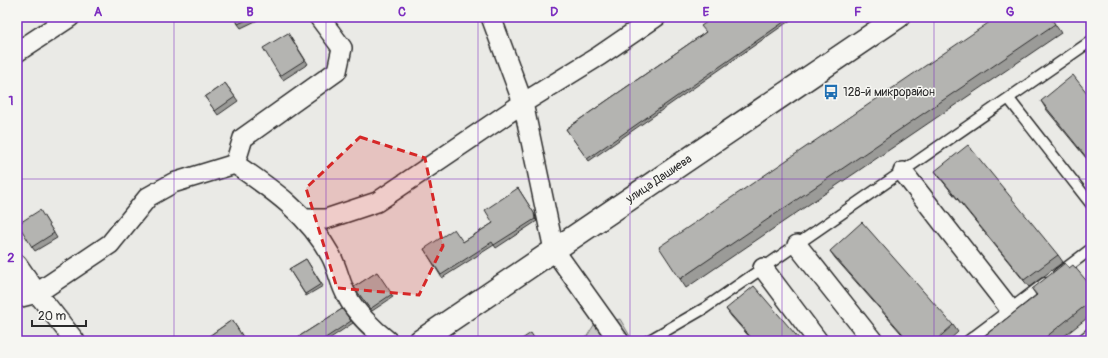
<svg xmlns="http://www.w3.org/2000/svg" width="1108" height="358" viewBox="0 0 1108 358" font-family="Pangolin,sans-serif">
  <rect width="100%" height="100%" fill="#eaeae6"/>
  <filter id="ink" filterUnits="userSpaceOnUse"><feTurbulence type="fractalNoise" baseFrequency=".025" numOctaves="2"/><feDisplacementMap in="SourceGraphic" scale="8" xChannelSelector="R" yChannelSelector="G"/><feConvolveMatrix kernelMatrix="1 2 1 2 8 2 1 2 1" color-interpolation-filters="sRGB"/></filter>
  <g filter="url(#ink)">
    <!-- green -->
    <path fill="#cacac7" stroke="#7a7a79" d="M 620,319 L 633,341 L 584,341 L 594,325 Z"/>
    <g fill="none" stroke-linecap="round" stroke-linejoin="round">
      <defs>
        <path id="service" d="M 1009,99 L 1091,204
          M 1058,274 L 1091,249
          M 648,341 L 705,308 L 1091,41
          M 968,341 L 1045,283
          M 1081,341 L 1091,333"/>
        <path id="minor" d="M 319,17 L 342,48 L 337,71 L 243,138 L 235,164 C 273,190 308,214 331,256 C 338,269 340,284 347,296 C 355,312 374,330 388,341
          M 491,17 L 523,103 L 554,250 L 619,341
          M 17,52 L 70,17
          M 903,172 L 1010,309
          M 305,219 L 326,219 L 377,202 L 523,103 L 599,56 L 656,17
          M 797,245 L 873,341
          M 17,264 L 37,293 L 75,341
          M 763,268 L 818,341
          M 17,298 L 37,293 L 110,244 L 148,197 L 173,183 L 235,164"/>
        <path id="tertiary" d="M 420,341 L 898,17"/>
      </defs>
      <!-- service casing -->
      <use href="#service" stroke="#2b2b2b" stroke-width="13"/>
      <!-- minor casing -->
      <use href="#minor" stroke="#2b2b2b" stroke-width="22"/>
      <!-- tertiary casing -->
      <use href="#tertiary" stroke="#2b2b2b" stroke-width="25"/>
      <!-- service -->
      <use href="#service" stroke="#f6f6f2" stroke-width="10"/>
      <!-- minor -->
      <use href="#minor" stroke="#f6f6f2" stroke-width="19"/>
      <!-- tertiary -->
      <use href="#tertiary" stroke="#f6f6f2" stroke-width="22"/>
    </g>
    <!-- wall -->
    <path fill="#9b9b98" stroke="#2b2b2b" d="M 235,17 L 264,17 L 241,28 L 238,24 Z
      M 714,17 L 795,17 L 589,161 L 566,129 L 706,32 Z
      M 1050,17 L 1061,33 L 686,288 L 680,279 Z
      M 291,37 L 308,64 L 283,80 L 280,76 Z
      M 225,83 L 238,101 L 218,115 L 205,97 Z
      M 1091,98 L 1091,164 L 1046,109 L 1041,101 Z
      M 935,171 L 1058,255 L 1063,262 L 1029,287 L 940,178 Z
      M 43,215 L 57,238 L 35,251 L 32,247 Z
      M 535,215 L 537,221 L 496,248 L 494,245 L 442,278 L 424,249 L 463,242 L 493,223 Z
      M 830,251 L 953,325 L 958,332 L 948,341 L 908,341 L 835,258 Z
      M 306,259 L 323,286 L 306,296 L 289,269 Z
      M 1069,268 L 1091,286 L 1091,315 L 1058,341 L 978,341 L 1036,295 L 1032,289 Z
      M 377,272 L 393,297 L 372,311 L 354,287 Z
      M 342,309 L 353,323 L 326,341 L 292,341 Z
      M 726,309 L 801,341 L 753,341 L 731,316 Z
      M 232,320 L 245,340 L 243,341 L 202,341 Z"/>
    <!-- shaded-wall -->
    <path fill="#7e7e7c" stroke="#2b2b2b" d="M 518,188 L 535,215 L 537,221 L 535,219 Z"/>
    <!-- building -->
    <path fill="#b4b4b1" stroke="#2b2b2b" d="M 235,17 L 253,17 L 238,24 Z
      M 714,17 L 791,17 L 587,159 L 566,129 L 706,32 L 701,26 Z
      M 997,17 L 1050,17 L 1055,24 L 680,279 L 659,247 Z
      M 288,33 L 305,60 L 280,76 L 263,48 Z
      M 1073,75 L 1091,98 L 1091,163 L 1041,101 Z
      M 225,83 L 235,97 L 215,111 L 205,97 Z
      M 968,145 L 1058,255 L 1024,280 L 935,171 Z
      M 518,188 L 534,213 L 535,219 L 494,245 L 492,242 L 441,275 L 424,249 L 454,229 L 463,242 L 493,223 L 485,210 Z
      M 40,210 L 54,233 L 32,247 L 18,224 Z
      M 862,222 L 953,325 L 935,341 L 909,341 L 830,251 Z
      M 306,259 L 321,284 L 305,294 L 289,269 Z
      M 1065,263 L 1069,268 L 1073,265 L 1091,286 L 1091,301 L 1041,341 L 978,341 L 1037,295 L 1032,289 Z
      M 377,272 L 392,294 L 370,309 L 354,287 Z
      M 754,286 L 801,341 L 754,341 L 726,309 Z
      M 342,309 L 351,321 L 321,341 L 292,341 Z
      M 232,320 L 243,337 L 238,341 L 202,341 Z
      M 531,333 L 536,341 L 519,341 Z"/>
  </g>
  <!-- marked area -->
  <path fill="#d62828" fill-opacity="0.2" stroke="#d62828" stroke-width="3" stroke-dasharray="8 5" stroke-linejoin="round" d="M 360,137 L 425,158 L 443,246 L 419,295 L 337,288 L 306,188 Z"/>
  <!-- grid -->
  <path fill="none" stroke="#7b2cbf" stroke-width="1" stroke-opacity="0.55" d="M 174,17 L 174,341M 326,17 L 326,341M 478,17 L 478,341M 630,17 L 630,341M 782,17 L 782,341M 934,17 L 934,341M 17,179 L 1091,179"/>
  <!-- icons -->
  <defs>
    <symbol id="bus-bare" viewBox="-9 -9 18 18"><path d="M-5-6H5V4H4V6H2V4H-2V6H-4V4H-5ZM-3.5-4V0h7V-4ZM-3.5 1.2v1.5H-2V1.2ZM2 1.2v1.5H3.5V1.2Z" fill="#1f6fb2" stroke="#f6f6f2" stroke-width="2.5" paint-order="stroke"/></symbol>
  </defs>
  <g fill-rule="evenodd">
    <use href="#bus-bare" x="820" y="81" width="22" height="22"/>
  </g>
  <g text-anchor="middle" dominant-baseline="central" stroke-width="3" stroke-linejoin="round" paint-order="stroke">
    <!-- poi labels -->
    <g font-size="12" fill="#2b2b2b" stroke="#f6f6f2" text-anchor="start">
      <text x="843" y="92">128-й микрорайон</text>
    </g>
    <!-- street labels -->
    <g font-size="12" fill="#2b2b2b" stroke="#f6f6f2">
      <text transform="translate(659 179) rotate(-34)">улица Дашиева</text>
    </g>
  </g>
  <!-- margin -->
  <rect width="1108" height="358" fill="none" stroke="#f6f6f2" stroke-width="44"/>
  <!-- scale -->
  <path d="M32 320v6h54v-6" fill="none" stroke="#2b2b2b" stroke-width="2"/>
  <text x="38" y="320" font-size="12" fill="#2b2b2b" stroke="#f6f6f2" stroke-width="3" paint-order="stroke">20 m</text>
  <rect x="22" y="22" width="1064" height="314" fill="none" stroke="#7b2cbf" stroke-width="1.5"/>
  <g font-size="13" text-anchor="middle" font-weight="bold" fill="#7b2cbf">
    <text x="98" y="16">A</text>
    <text x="250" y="16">B</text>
    <text x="402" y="16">C</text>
    <text x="554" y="16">D</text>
    <text x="706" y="16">E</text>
    <text x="858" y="16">F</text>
    <text x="1010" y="16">G</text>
    <text x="11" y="105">1</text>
    <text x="11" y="262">2</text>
  </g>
</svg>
